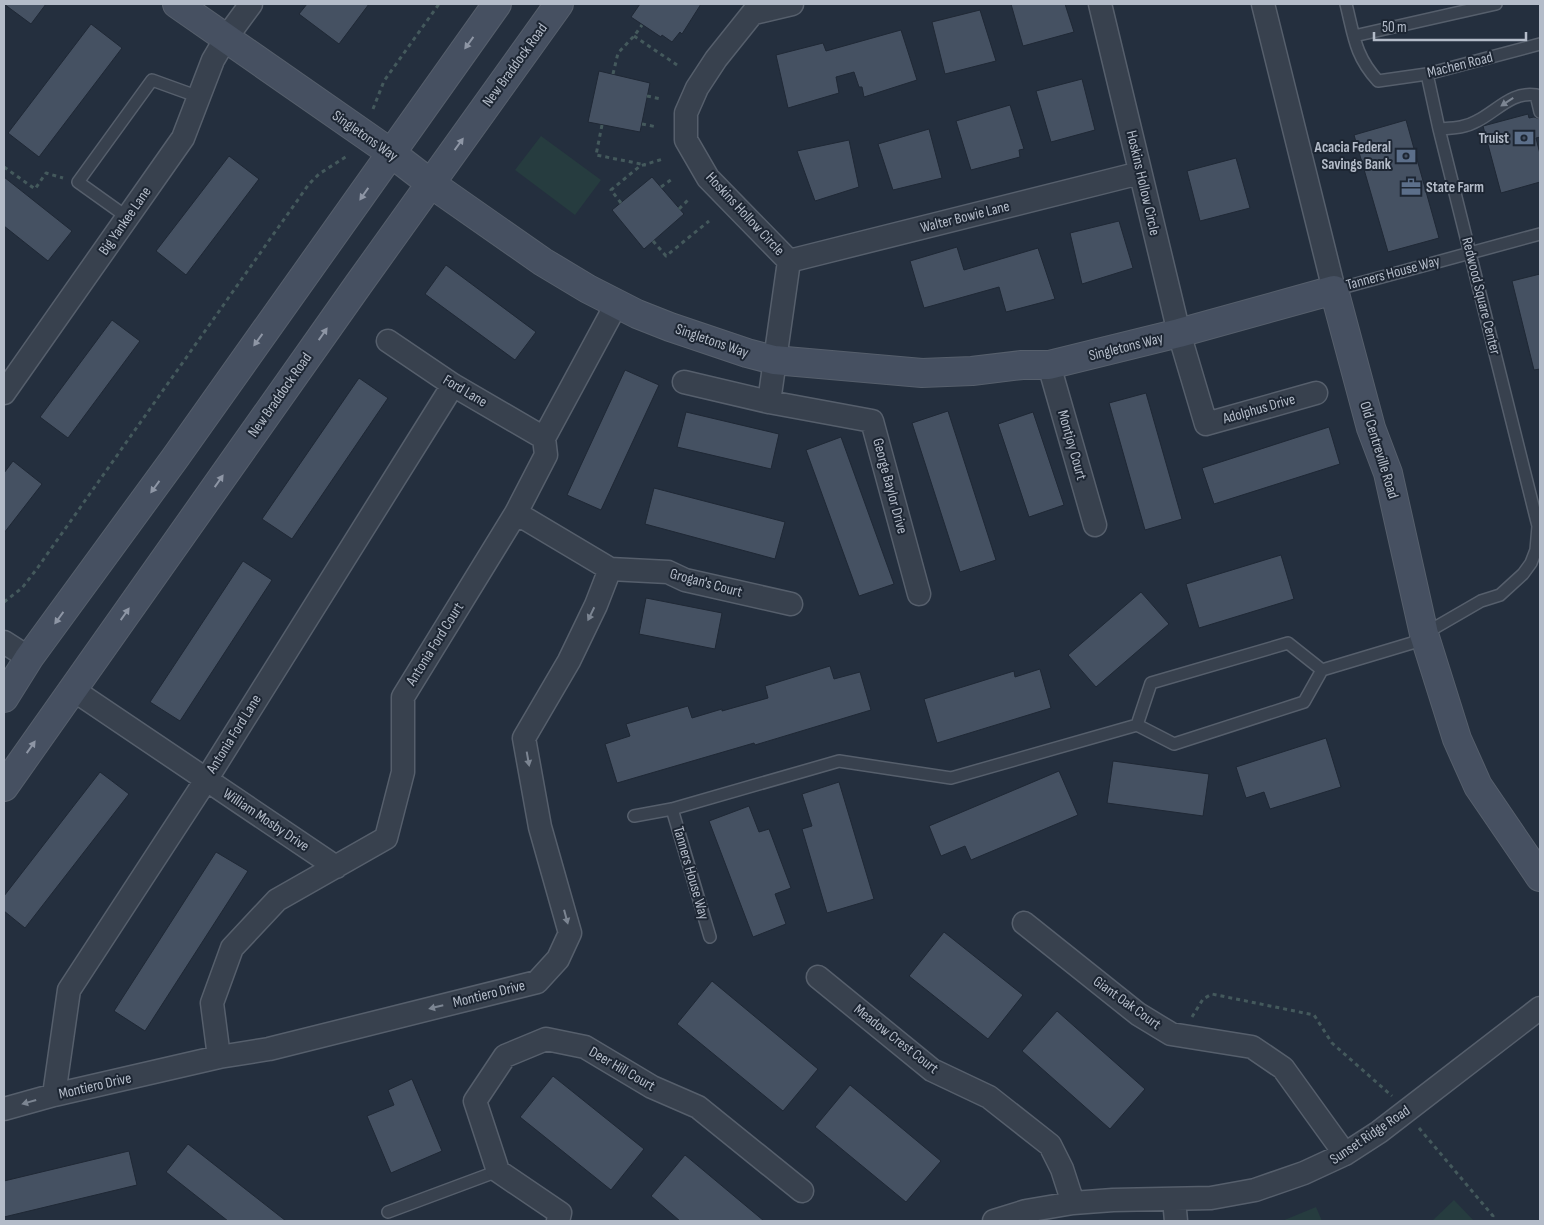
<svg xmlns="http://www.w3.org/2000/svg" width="1544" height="1225" viewBox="0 0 1544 1225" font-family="'Sofia Sans Condensed',sans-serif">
  <rect width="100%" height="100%" fill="#242f3e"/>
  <!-- green -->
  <path fill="#263c3f" d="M 541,136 L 601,180 L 575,215 L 515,170 Z
    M 1454,1200 L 1474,1221 L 1432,1221 Z
    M 1316,1207 L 1322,1221 L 1282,1221 Z"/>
  <!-- building -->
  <path fill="#455162" stroke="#1f2835" d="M 4,4 L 46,4 L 31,24 Z
    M 307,4 L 369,4 L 339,44 L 299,14 Z
    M 640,4 L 701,4 L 682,34 L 680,32 L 672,42 L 662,35 L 661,37 L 631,17 Z
    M 1011,4 L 1065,4 L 1074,32 L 1023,46 Z
    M 980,10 L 996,61 L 945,74 L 932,22 Z
    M 91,24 L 122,48 L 39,157 L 8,133 Z
    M 901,30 L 917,80 L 864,97 L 862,87 L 859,87 L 854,72 L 836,77 L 839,93 L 788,108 L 776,55 L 823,43 L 826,51 Z
    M 599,71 L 650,83 L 640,132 L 588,122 Z
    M 1082,79 L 1095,130 L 1051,142 L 1036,91 Z
    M 1010,105 L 1024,149 L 1019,150 L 1020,157 L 971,170 L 956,121 Z
    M 1528,114 L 1529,118 L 1534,117 L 1540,119 L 1540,137 L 1536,138 L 1540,154 L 1540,182 L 1501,193 L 1483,126 Z
    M 1406,120 L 1439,238 L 1388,252 L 1354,135 Z
    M 929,129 L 942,178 L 893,190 L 878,144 Z
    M 849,140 L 859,187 L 815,201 L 797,151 Z
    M 229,156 L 259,179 L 186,275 L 156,251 Z
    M 1236,158 L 1250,208 L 1200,221 L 1187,171 Z
    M 4,177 L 72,231 L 48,261 L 4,226 Z
    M 652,177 L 684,214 L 644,249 L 612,210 Z
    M 1119,221 L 1133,268 L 1082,284 L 1070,233 Z
    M 957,247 L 964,270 L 1038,248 L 1055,299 L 1006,312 L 999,287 L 924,308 L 910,261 Z
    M 446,265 L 536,332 L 515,360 L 425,294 Z
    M 1540,274 L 1540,369 L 1534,370 L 1512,281 Z
    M 112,320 L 140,341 L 68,438 L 40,417 Z
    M 625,370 L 659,385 L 601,510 L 567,495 Z
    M 359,378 L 388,398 L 292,539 L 262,519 Z
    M 1146,393 L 1182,519 L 1145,530 L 1109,403 Z
    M 948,411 L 996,560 L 960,572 L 912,423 Z
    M 686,412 L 779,434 L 771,469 L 677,447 Z
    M 1033,412 L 1064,505 L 1029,517 L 998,424 Z
    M 1329,427 L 1340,464 L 1214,504 L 1202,468 Z
    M 841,437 L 894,584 L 859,596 L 806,450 Z
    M 13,461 L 42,484 L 4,533 L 4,473 Z
    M 654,488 L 785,522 L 775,559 L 645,524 Z
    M 1281,555 L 1294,599 L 1199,628 L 1186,584 Z
    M 243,561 L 272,580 L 180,721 L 150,702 Z
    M 1141,592 L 1169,624 L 1096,687 L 1068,655 Z
    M 646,598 L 722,613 L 715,649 L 639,634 Z
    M 830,666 L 834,679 L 860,672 L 871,710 L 755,745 L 754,743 L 617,783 L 605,744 L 630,736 L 626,724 L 688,706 L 692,718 L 722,709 L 722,711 L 768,698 L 765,686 Z
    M 1040,669 L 1051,708 L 937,743 L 924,699 L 1014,671 L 1015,677 Z
    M 1326,738 L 1341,787 L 1270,809 L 1264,792 L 1246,798 L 1236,767 Z
    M 1113,761 L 1209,774 L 1203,816 L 1107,803 Z
    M 1059,771 L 1078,815 L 971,860 L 965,846 L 941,856 L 929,826 Z
    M 100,772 L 129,794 L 25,928 L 4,911 L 4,896 Z
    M 839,782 L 874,899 L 827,913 L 802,829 L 812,826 L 802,794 Z
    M 749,806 L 759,832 L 769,829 L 791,888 L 775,894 L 786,924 L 753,937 L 709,821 Z
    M 216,852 L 248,871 L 145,1031 L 114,1011 Z
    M 944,932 L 1023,995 L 988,1039 L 909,976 Z
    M 712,981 L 818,1069 L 783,1111 L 677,1024 Z
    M 1057,1011 L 1145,1089 L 1110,1129 L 1022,1051 Z
    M 553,1076 L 644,1149 L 611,1190 L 520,1117 Z
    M 412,1079 L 442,1151 L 391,1173 L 367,1116 L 394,1105 L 388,1090 Z
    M 850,1085 L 941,1161 L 906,1202 L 815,1127 Z
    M 188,1144 L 286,1221 L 228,1221 L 166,1172 Z
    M 129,1151 L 137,1185 L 4,1217 L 4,1181 Z
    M 685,1155 L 764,1221 L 680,1221 L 651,1196 Z"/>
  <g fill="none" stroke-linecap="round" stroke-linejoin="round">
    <defs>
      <path id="lane" d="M 1346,4 C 1354,36 1355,56 1378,81 L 1427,74 L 1540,44
        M 1354,36 L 1496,4
        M 1439,129 C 1453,128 1465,128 1477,121 C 1497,111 1512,91 1536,95 L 1540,112
        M 127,217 L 78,182 L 152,80 L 199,97
        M 1334,290 L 1540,234
        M 1137,725 L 1151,683 L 1288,643 L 1322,670
        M 672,809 L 710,937
        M 634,816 L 672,809 L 839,761 L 951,778 L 1137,725 L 1174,744 L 1304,702 L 1322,670 L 1412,643 L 1424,634 L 1481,601 L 1500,595 L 1523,574 L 1531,563 L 1536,550 L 1538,526 L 1439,129 L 1427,74
        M 388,1212 L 498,1171"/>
      <path id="street" d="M 760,4 L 716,59 L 697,88 L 686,113 L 686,140 L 708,178 L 789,261 L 769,402
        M 1100,4 L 1179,333 L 1206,424 L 1316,393
        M 1263,4 L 1334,290
        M 754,13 L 792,4
        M 789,261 L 1140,173
        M 388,341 L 453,385 L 544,438
        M 1049,365 L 1095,525
        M 684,382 L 769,402 L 872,421 L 919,594
        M 4,393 L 183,138 L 213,60 L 226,38 L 251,4
        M 516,513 L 610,569 L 668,572 L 685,580 L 791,604
        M 4,642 L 29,658
        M 72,689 L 336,867
        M 1024,923 L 1138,1014 L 1171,1034 L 1252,1047 L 1283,1068 L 1345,1154
        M 818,977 L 932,1070 L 989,1097 L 1050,1145 L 1062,1169 L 1073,1203
        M 219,1057 L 212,1003 L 232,948 L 277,900 L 386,838 L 403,772 L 403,697 L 516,513 L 546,455 L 544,438 L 617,303
        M 54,1095 L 69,990 L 206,780 L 453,385
        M 4,1109 L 54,1095 L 219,1057 L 269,1049 L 537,982 L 558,959 L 570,933 L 540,827 L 524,738 L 569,661 L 596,605 L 610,569
        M 1174,1200 L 1176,1221
        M 558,1221 L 560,1213 L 498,1171 L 475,1101 L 505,1056 L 546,1039 L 585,1047 L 652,1087 L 698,1107 L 802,1191
        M 994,1221 L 1026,1211 L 1073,1203 L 1113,1200 L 1211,1198 L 1255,1190 L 1304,1173 L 1345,1154 L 1379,1132 L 1540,1008"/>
      <path id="secondary" d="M 177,4 L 391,153 L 430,183 L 543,262 L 588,289 L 637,314 L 670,327 L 747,353 L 774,360 L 922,373 L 972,371 L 1022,365 L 1049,365 L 1179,333 L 1334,290 L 1371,428 L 1388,473 L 1424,634 L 1457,739 L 1478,786 L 1540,877
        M 4,698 L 29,658 L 175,458 L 497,4
        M 4,787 L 358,285 L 559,4"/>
    </defs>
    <!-- lane casing -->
    <use href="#lane" stroke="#565f6c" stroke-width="14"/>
    <!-- street casing -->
    <use href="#street" stroke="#565f6c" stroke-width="25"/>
    <!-- secondary casing -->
    <use href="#secondary" stroke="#565f6c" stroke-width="30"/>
    <!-- path -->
    <path stroke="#44595c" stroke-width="3" stroke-dasharray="4 4" stroke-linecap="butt" d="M 634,36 L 677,65
      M 613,74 L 618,53 L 634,36 L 642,25
      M 647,96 L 661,99
      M 373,109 L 384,81 L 439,4
      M 642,124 L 657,127
      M 602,125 L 596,155 L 646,165
      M 4,167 L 35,189 L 46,173 L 63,178
      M 661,187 L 672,179
      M 621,203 L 611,190 L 640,166 L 663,159
      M 679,209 L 688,200
      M 653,241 L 666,256 L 709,221
      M 4,602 L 22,588 L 36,570 L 309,184 L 319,174 L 347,156
      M 1192,1017 L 1203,999 L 1212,994 L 1314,1015 L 1332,1043 L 1392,1096
      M 1419,1128 L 1493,1216 L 1492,1221"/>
    <!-- lane -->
    <use href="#lane" stroke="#38414e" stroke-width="11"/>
    <!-- street -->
    <use href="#street" stroke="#38414e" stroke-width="22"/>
    <!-- secondary -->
    <use href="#secondary" stroke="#465061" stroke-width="28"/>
  </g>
  <!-- one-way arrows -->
  <defs><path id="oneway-solid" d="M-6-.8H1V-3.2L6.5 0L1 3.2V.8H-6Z" transform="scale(1.25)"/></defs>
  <g fill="#8e96a5">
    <use href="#oneway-solid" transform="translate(469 43) rotate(126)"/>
    <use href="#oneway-solid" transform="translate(459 144) rotate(-54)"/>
    <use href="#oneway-solid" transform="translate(364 194) rotate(125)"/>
    <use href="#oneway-solid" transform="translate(323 334) rotate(-55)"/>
    <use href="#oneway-solid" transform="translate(258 340) rotate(126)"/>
    <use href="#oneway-solid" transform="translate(219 481) rotate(-55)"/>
    <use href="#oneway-solid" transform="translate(155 487) rotate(126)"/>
    <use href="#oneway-solid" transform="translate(125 614) rotate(-55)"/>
    <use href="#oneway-solid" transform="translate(59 618) rotate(126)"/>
    <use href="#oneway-solid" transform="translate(31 747) rotate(-55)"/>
  </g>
  <g fill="#7c8592">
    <use href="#oneway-solid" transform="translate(1507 102) rotate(147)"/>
    <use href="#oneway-solid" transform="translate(591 614) rotate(116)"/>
    <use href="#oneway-solid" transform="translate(528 759) rotate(80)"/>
    <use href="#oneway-solid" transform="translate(566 917) rotate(75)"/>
    <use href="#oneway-solid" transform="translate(436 1007) rotate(166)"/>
    <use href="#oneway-solid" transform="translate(29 1102) rotate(164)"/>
  </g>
  <!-- icons -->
  <defs>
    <symbol id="bank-bare" viewBox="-9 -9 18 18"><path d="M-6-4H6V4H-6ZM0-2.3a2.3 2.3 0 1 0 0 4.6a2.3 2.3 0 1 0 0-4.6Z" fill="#5c6f8a" stroke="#1d2633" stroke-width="2.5" paint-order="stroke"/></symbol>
    <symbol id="office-bare" viewBox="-9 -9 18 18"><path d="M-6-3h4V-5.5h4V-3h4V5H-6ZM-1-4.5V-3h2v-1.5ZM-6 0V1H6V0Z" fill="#5c6f8a" stroke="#1d2633" stroke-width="2.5" paint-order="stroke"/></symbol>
  </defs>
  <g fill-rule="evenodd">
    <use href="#bank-bare" x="1510" y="124" width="28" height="28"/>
    <use href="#bank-bare" x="1392" y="142" width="28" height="28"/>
    <use href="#office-bare" x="1397" y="173" width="28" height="28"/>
  </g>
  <g text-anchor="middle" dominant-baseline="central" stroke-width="4" stroke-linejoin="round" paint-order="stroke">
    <!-- street labels -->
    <g font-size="15" fill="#b4bcc9" stroke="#1d2633">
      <text transform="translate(515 65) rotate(-54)">New Braddock Road</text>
      <text transform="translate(1460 65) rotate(-14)">Machen Road</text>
      <text transform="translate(365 136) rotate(35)">Singletons Way</text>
      <text transform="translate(1143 183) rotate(77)">Hoskins Hollow Circle</text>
      <text transform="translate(745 214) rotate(47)">Hoskins Hollow Circle</text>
      <text transform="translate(965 217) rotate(-14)">Walter Bowie Lane</text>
      <text transform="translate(125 221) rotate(-55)">Big Yankee Lane</text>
      <text transform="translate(1393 273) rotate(-15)">Tanners House Way</text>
      <text transform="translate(1481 296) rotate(76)">Redwood Square Center</text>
      <text transform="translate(712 341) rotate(19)">Singletons Way</text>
      <text transform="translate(1126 347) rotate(-14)">Singletons Way</text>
      <text transform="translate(465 391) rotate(31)">Ford Lane</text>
      <text transform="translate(280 395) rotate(-55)">New Braddock Road</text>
      <text transform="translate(1259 409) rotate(-16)">Adolphus Drive</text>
      <text transform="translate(1072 445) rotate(74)">Montjoy Court</text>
      <text transform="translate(1379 450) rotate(73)">Old Centreville Road</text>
      <text transform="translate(890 486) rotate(75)">George Baylor Drive</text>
      <text transform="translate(706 583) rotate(15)">Grogan's Court</text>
      <text transform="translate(435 644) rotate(-58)">Antonia Ford Court</text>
      <text transform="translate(234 734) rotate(-58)">Antonia Ford Lane</text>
      <text transform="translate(266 820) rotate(34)">William Mosby Drive</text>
      <text transform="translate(691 873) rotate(74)">Tanners House Way</text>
      <text transform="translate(489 994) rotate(-14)">Montiero Drive</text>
      <text transform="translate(1127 1003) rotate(36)">Giant Oak Court</text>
      <text transform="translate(896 1039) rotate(38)">Meadow Crest Court</text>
      <text transform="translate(622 1069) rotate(30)">Deer Hill Court</text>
      <text transform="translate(95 1086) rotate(-13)">Montiero Drive</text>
      <text transform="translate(1370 1135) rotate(-34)">Sunset Ridge Road</text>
    </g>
    <!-- poi labels -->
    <g font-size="15" font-weight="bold" fill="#b4bcc9" stroke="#1d2633" text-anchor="end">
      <text x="1509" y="138">Truist</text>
      <text x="1391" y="147">Acacia Federal<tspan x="1391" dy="17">Savings Bank</tspan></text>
      <text x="1426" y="187" text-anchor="start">State Farm</text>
    </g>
  </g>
  <!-- border -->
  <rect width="1544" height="1225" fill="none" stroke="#b4bcc9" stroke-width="10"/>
  <!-- scale -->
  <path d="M1374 32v8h152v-8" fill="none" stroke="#b4bcc9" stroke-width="2.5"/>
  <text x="1382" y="32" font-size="15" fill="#b4bcc9" stroke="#1d2633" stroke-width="4" paint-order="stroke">50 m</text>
</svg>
